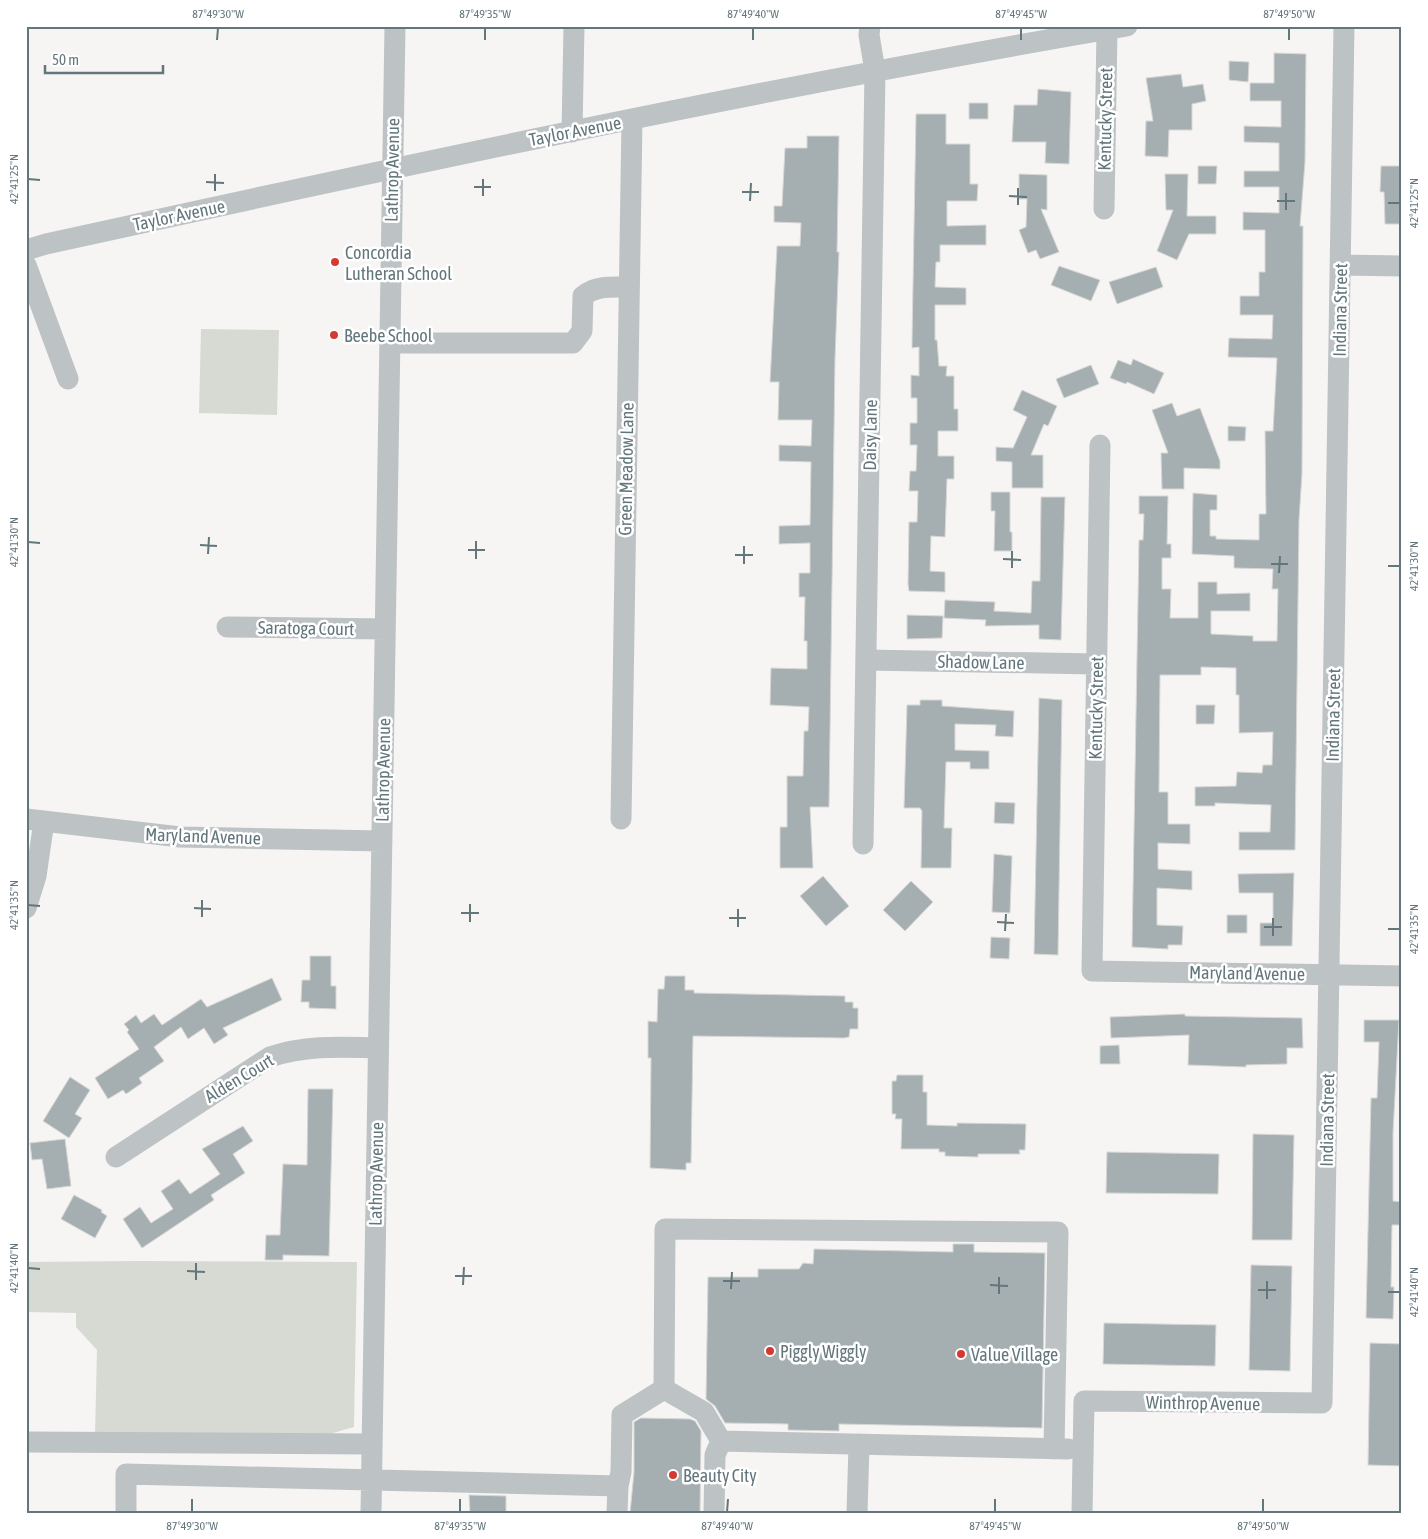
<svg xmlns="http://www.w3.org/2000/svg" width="1428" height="1539" viewBox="0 0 1428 1539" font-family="'Asap Condensed',sans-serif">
  <rect width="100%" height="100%" fill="#f6f5f3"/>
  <!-- green -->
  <path fill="#d7dad2" d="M 201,329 L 279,330 L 277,415 L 199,413 Z
    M 138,1261 L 357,1262 L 354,1427 L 326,1435 L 95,1434 L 97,1350 L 76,1327 L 76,1313 L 26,1312 L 26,1262 Z"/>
  <!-- building -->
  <path fill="#a5afb2" stroke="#d7d7d5" d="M 1274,53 L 1306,54 L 1305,162 L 1300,226 L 1303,226 L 1302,474 L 1299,520 L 1295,850 L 1239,850 L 1239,832 L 1270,832 L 1271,805 L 1215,803 L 1215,806 L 1195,806 L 1195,787 L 1236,786 L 1237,772 L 1262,773 L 1263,765 L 1272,765 L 1273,732 L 1239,733 L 1239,695 L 1236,695 L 1236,668 L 1201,667 L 1201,675 L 1160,675 L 1159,792 L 1168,792 L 1168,824 L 1190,824 L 1190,844 L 1158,843 L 1158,869 L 1192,871 L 1192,890 L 1157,888 L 1157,925 L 1183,926 L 1182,945 L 1168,945 L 1168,949 L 1132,947 L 1139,540 L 1143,540 L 1144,514 L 1139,514 L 1139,496 L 1168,496 L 1167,544 L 1171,544 L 1171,558 L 1162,558 L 1162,589 L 1171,589 L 1170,618 L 1198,618 L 1198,582 L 1217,582 L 1217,594 L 1250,593 L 1250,611 L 1211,611 L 1211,634 L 1253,636 L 1253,641 L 1277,641 L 1278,589 L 1272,589 L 1273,569 L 1234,568 L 1234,556 L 1192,554 L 1193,493 L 1217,495 L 1217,510 L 1210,510 L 1210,536 L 1216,536 L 1216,539 L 1259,540 L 1259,514 L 1266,514 L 1265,431 L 1273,431 L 1277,358 L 1228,357 L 1229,338 L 1272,339 L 1273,315 L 1240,315 L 1240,296 L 1259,296 L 1259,272 L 1265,272 L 1265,230 L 1243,230 L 1243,212 L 1279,213 L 1279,187 L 1244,187 L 1244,171 L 1279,171 L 1279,143 L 1244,142 L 1244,126 L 1281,127 L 1281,101 L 1250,101 L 1250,83 L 1274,83 Z
    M 1229,61 L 1249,62 L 1248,82 L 1229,80 Z
    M 1181,74 L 1183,87 L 1203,84 L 1206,101 L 1192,104 L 1192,130 L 1169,130 L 1168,157 L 1145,156 L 1146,121 L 1153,121 L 1146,78 Z
    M 1038,89 L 1071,92 L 1069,164 L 1045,163 L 1046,142 L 1012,142 L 1014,105 L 1037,105 Z
    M 969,103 L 988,103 L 988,119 L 969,119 Z
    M 916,114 L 946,114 L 946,144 L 970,144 L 970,184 L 978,184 L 977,201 L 947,201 L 947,226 L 986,225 L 986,245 L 940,245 L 940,262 L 936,262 L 935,287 L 966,288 L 966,305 L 935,305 L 935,340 L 937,340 L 939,366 L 947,366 L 946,376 L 954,376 L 954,409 L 958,409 L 958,431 L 938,431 L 938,456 L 954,456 L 954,479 L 947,479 L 945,537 L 931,536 L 930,571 L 945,572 L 945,592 L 909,591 L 908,584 L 909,522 L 917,522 L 918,491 L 909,491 L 910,471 L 916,471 L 917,445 L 910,445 L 910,423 L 917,423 L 917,398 L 911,398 L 911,375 L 919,376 L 919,347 L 912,348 L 912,341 Z
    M 807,136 L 839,136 L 837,252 L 839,252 L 835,359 L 829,807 L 810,807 L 813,868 L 780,868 L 780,827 L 787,827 L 787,776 L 803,776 L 804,731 L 808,731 L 809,707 L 770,705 L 771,668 L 807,669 L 807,641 L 804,641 L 805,597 L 799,597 L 799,573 L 810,573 L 810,543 L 779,544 L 779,526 L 810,525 L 811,462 L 779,461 L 779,445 L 811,446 L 812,420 L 778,420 L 779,382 L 770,382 L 777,246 L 800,246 L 801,223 L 774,222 L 774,206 L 782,206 L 785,148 L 807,148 Z
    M 1198,166 L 1217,166 L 1216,184 L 1198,184 Z
    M 1381,166 L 1402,166 L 1402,224 L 1385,224 L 1384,192 L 1380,192 Z
    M 1019,174 L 1047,175 L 1047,210 L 1041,209 L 1059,252 L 1040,259 L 1036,250 L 1028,253 L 1019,230 L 1026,227 L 1027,199 L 1019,199 Z
    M 1165,174 L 1188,174 L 1187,216 L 1216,216 L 1216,234 L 1189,234 L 1177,260 L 1157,251 L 1173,210 L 1166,210 Z
    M 1059,266 L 1100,280 L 1091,301 L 1051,285 Z
    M 1156,267 L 1163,287 L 1117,304 L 1109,282 Z
    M 1133,359 L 1164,373 L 1154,394 L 1127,382 L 1126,384 L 1110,378 L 1118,360 L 1131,365 Z
    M 1091,365 L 1099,384 L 1064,398 L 1056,379 Z
    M 1022,390 L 1057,406 L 1048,426 L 1044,424 L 1031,455 L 1043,455 L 1043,488 L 1012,488 L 1012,462 L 996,461 L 996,447 L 1013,448 L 1027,417 L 1013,410 Z
    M 1172,403 L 1177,416 L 1200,408 L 1220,461 L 1220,469 L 1184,468 L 1184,489 L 1162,489 L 1161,453 L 1168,453 L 1152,410 Z
    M 1228,426 L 1246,427 L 1245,441 L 1228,441 Z
    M 991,492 L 1010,492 L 1010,532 L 1012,532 L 1012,551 L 994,551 L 995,511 L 991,511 Z
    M 1041,497 L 1065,497 L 1061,640 L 1039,639 L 1039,625 L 985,626 L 986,620 L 944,618 L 945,600 L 995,602 L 994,611 L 1031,613 L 1032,581 L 1040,581 Z
    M 907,615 L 943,616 L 942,638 L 907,639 Z
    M 1039,698 L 1062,700 L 1058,955 L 1034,954 Z
    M 920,700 L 942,700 L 942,706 L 1014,711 L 1013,737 L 995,736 L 996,725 L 955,724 L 955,750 L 989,751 L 989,769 L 970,769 L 970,762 L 946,762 L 944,828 L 952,828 L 951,868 L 921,868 L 922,811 L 920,808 L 904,808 L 907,705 L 920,705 Z
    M 1196,705 L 1215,705 L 1214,724 L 1196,724 Z
    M 995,802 L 1015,803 L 1014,824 L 994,823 Z
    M 994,854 L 1012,856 L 1010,913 L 992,912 Z
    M 1294,873 L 1292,946 L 1260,946 L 1260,923 L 1273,923 L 1273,893 L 1239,893 L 1238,874 Z
    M 823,876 L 849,906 L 826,926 L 800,896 Z
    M 911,881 L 933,902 L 905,931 L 883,910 Z
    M 1227,915 L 1247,915 L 1247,933 L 1227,933 Z
    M 991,937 L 1010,938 L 1009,959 L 990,958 Z
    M 310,956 L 331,956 L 331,986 L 336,986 L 336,1009 L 309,1008 L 309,1002 L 301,1002 L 302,980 L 310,980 Z
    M 665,976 L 685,976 L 685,990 L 694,990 L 694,993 L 845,996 L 845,1002 L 853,1002 L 853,1008 L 858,1008 L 858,1029 L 850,1029 L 849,1037 L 844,1038 L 693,1036 L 691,1163 L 686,1163 L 686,1170 L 650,1168 L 651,1058 L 648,1058 L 648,1021 L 657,1022 L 658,989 L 664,989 Z
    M 272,978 L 282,1000 L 223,1028 L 228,1035 L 214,1044 L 204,1028 L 188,1039 L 181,1027 L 154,1047 L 164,1061 L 139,1078 L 142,1083 L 126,1094 L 123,1090 L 108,1099 L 95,1078 L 139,1049 L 127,1032 L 129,1030 L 124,1024 L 136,1015 L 141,1023 L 154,1014 L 162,1025 L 201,999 L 207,1007 Z
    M 1185,1014 L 1185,1016 L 1302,1018 L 1303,1048 L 1287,1048 L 1287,1064 L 1246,1065 L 1246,1067 L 1188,1065 L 1189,1035 L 1111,1038 L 1110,1017 Z
    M 1364,1020 L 1399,1020 L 1393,1133 L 1393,1201 L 1402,1202 L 1402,1225 L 1392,1225 L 1391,1287 L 1394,1287 L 1393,1319 L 1366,1318 L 1371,1098 L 1377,1098 L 1379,1042 L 1364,1042 Z
    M 1119,1045 L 1120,1064 L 1100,1064 L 1100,1046 Z
    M 897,1075 L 923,1075 L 923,1092 L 927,1092 L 927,1125 L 957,1126 L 957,1123 L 1026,1124 L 1025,1150 L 1019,1150 L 1020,1154 L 978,1154 L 978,1157 L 945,1156 L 945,1152 L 939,1152 L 939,1149 L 901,1149 L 902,1119 L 895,1119 L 896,1114 L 892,1114 L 892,1081 L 896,1081 Z
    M 70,1077 L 90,1090 L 75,1114 L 82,1118 L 69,1138 L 43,1121 Z
    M 308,1089 L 333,1089 L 329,1256 L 283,1255 L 283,1260 L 265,1260 L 266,1235 L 280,1235 L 283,1164 L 307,1165 Z
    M 243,1126 L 253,1141 L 233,1154 L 245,1173 L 211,1195 L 214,1200 L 142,1248 L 123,1219 L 140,1207 L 151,1223 L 173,1209 L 161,1191 L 179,1179 L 190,1194 L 220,1174 L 202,1149 Z
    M 1253,1134 L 1294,1135 L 1292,1240 L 1252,1240 Z
    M 65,1139 L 71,1186 L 47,1189 L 42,1159 L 32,1160 L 30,1143 Z
    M 1107,1152 L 1219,1154 L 1218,1194 L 1106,1193 Z
    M 74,1195 L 102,1210 L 101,1212 L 107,1216 L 95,1238 L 61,1219 Z
    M 953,1244 L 974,1244 L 974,1252 L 1045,1253 L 1042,1428 L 839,1424 L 839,1431 L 788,1430 L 788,1424 L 725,1423 L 715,1406 L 706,1399 L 708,1277 L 758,1277 L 758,1269 L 799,1269 L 803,1263 L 813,1264 L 814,1249 L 953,1252 Z
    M 1251,1265 L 1292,1266 L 1290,1371 L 1249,1370 Z
    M 1104,1323 L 1216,1325 L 1215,1366 L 1103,1364 Z
    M 1370,1343 L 1402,1344 L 1402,1466 L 1368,1465 Z
    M 641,1418 L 690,1419 L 695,1421 L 701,1431 L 700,1513 L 630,1513 L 634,1472 L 634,1422 Z
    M 469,1495 L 506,1496 L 506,1513 L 470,1513 Z"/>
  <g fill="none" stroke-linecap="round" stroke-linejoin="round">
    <!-- minor -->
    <path stroke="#bdc2c4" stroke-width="21" d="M 572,132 L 574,26
      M 1104,209 L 1107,30
      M 26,250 L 46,244 C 405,165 764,88 1127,26
      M 26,265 L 68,379
      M 1340,265 L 1402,266
      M 390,343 L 573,343 L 582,331 L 583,296 C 596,285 613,287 629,287
      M 1100,445 L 1092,971 L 1402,976
      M 227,627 L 385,629
      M 866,660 L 1097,664
      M 26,819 L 180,837 L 382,841
      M 621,819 L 632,120
      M 863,844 L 875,71 L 869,35 L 870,26
      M 26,908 L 36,876 L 44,821
      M 116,1157 L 270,1057 C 306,1045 341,1047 378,1048
      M 664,1389 L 665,1229 L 1058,1232 L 1054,1449
      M 664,1389 L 704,1412 L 721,1441
      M 26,1442 L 372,1444
      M 126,1513 L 126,1474 L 618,1486 L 621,1472 L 622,1415 L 664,1389
      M 371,1513 L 395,26
      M 617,1513 L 618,1486
      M 714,1513 L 715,1455 L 721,1441 L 1068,1449
      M 857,1513 L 859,1444
      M 1082,1513 L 1084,1401 L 1322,1403 L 1344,26"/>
  </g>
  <!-- ticks -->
  <path fill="none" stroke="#63767c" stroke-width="2" d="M 217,40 L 218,28M 485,40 L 485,28M 753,40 L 753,28M 1021,40 L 1021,28M 1289,40 L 1289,28M 28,179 L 40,180M 206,182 L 224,183M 474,187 L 491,187M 215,191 L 215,174M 742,192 L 759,192M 483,196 L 483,179M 1009,196 L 1027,197M 750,201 L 751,183M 1277,201 L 1295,201M 1388,203 L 1400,203M 1018,205 L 1018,188M 1286,210 L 1286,193M 28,542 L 40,543M 200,545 L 217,546M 468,550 L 485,550M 208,554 L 209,537M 735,555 L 753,555M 476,559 L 476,541M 1003,559 L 1021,560M 744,564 L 744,546M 1271,564 L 1288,564M 1388,566 L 1400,566M 1012,568 L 1012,551M 1279,573 L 1280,556M 28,905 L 40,906M 194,908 L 211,909M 461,913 L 479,913M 202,917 L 202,900M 729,918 L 746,918M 470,922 L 470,904M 997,922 L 1014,923M 738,927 L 738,909M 1264,927 L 1282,927M 1388,929 L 1400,929M 1005,931 L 1006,914M 1273,936 L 1273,918M 28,1268 L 40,1269M 187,1271 L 205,1272M 455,1276 L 472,1276M 196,1280 L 196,1263M 723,1281 L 740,1281M 463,1285 L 464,1267M 990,1285 L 1008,1286M 731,1289 L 732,1272M 1258,1290 L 1276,1290M 1388,1292 L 1400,1292M 999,1294 L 999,1277M 1267,1299 L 1267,1281M 192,1512 L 192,1499M 460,1512 L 460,1499M 727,1512 L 728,1499M 995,1512 L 995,1499M 1263,1512 L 1263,1499"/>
  <!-- markers -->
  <g fill="#d53933" stroke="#fff" stroke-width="2">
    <circle cx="335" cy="262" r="5"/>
    <circle cx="334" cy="335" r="5"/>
    <circle cx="770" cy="1351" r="5"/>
    <circle cx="961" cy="1354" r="5"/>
    <circle cx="673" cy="1475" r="5"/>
  </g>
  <g text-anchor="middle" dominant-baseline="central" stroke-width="5" stroke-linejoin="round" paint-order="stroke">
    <!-- street labels -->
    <g font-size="18" fill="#63767c" stroke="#fff">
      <text transform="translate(1105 119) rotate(-89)">Kentucky Street</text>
      <text transform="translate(575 131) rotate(-11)">Taylor Avenue</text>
      <text transform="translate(392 170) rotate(-89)">Lathrop Avenue</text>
      <text transform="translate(179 215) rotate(-12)">Taylor Avenue</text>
      <text transform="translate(1340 310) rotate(-89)">Indiana Street</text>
      <text transform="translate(870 435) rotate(-89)">Daisy Lane</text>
      <text transform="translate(626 469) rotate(-89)">Green Meadow Lane</text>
      <text transform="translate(306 628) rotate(1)">Saratoga Court</text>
      <text transform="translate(981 662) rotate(1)">Shadow Lane</text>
      <text transform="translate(1096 708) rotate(-89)">Kentucky Street</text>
      <text transform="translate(1333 715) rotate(-89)">Indiana Street</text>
      <text transform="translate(383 770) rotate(-89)">Lathrop Avenue</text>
      <text transform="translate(203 836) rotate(2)">Maryland Avenue</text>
      <text transform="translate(1247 973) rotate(1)">Maryland Avenue</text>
      <text transform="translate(239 1078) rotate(-31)">Alden Court</text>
      <text transform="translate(1327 1120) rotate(-89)">Indiana Street</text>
      <text transform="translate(376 1174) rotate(-89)">Lathrop Avenue</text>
      <text transform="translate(1203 1403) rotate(1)">Winthrop Avenue</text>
    </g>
    <!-- poi labels -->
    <g font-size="18" fill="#63767c" stroke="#fff" text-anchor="start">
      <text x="345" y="252">Concordia<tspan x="345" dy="21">Lutheran School</tspan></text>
      <text x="344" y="335">Beebe School</text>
      <text x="780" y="1351">Piggly Wiggly</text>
      <text x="971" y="1354">Value Village</text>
      <text x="683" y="1475">Beauty City</text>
    </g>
  </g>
  <!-- border -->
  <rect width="1428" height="1539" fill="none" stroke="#ffffff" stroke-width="55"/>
  <!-- scale -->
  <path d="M45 65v8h118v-8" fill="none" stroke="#63767c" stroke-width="2.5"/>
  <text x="52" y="65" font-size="15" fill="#63767c" stroke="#ffffff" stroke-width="4" paint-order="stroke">50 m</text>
  <rect x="28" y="28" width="1372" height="1484" fill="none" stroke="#63767c" stroke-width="2"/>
  <g font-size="12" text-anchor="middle" fill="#63767c">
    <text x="218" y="18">87°49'30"W</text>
    <text x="485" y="18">87°49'35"W</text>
    <text x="753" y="18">87°49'40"W</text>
    <text x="1021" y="18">87°49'45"W</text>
    <text x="1289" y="18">87°49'50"W</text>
    <text transform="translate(14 179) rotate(-90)" y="4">42°41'25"N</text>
    <text transform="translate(1414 203) rotate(-90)" y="4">42°41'25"N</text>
    <text transform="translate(14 542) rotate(-90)" y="4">42°41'30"N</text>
    <text transform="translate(1414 566) rotate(-90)" y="4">42°41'30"N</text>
    <text transform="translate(14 905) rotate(-90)" y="4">42°41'35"N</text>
    <text transform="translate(1414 929) rotate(-90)" y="4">42°41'35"N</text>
    <text transform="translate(14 1268) rotate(-90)" y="4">42°41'40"N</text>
    <text transform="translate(1414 1292) rotate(-90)" y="4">42°41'40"N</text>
    <text x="192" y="1530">87°49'30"W</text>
    <text x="460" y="1530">87°49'35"W</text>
    <text x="727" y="1530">87°49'40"W</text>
    <text x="995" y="1530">87°49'45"W</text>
    <text x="1263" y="1530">87°49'50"W</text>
  </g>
</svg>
